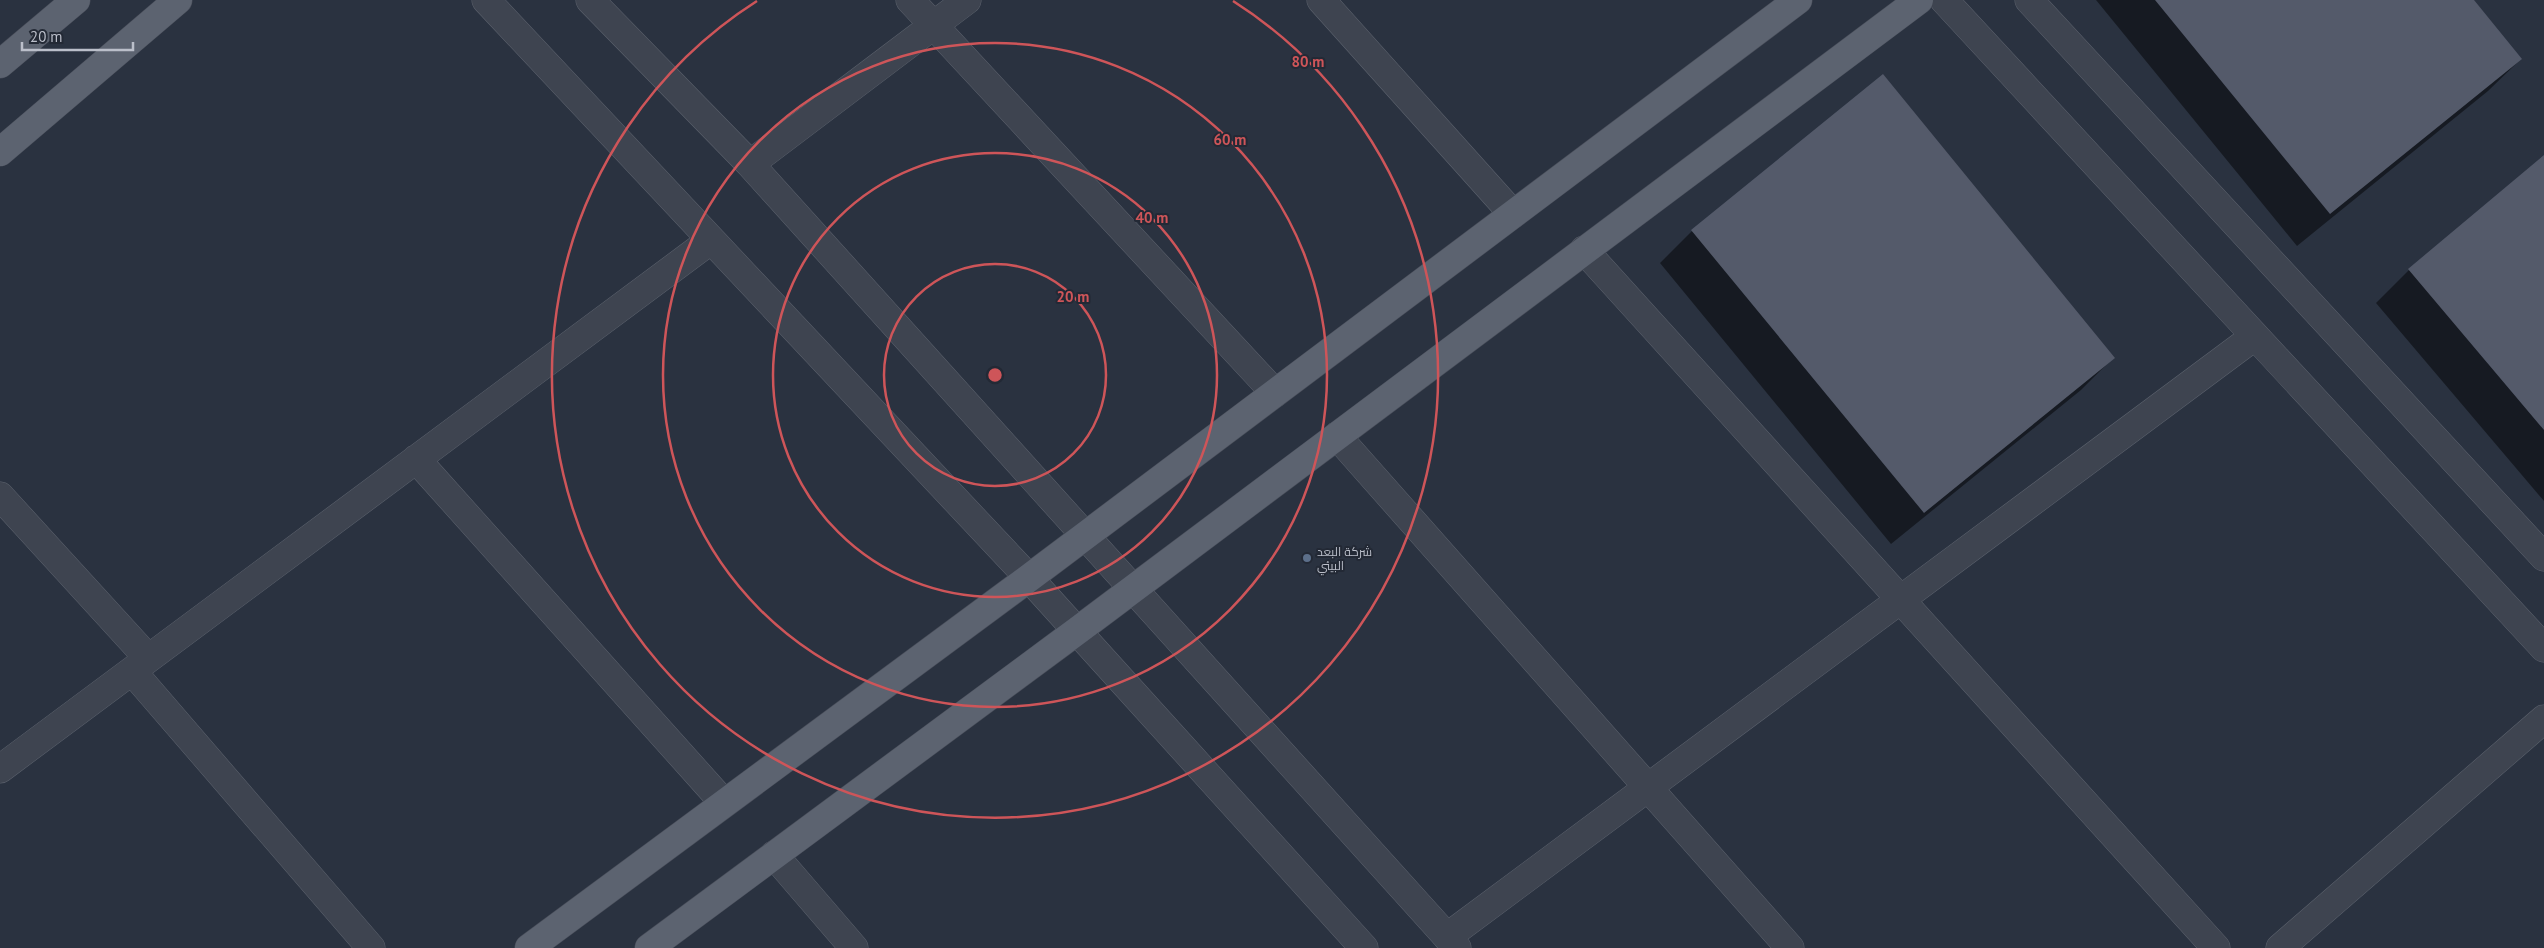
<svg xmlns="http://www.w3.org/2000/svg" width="2544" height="948" viewBox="0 0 2544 948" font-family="'PT Sans',Cairo,sans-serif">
  <rect width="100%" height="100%" fill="#2a3240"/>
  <!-- shadow -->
  <path fill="#0007" d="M 2096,0 L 2473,0 L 2521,59 L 2488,91 L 2297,246 Z
    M 2544,157 L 2544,501 L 2376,303 L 2409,270 Z
    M 1692,231 L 2114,357 L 2081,390 L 1891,544 L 1660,263 Z"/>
  <!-- building -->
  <path fill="#545a6a" d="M 2155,0 L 2474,0 L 2522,59 L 2330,214 Z
    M 1883,74 L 2115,358 L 1924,513 L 1691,230 Z
    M 2544,155 L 2544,430 L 2408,269 Z"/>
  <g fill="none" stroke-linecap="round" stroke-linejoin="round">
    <defs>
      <path id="minor" d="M 486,0 L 1029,578 L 1364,948
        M 590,0 L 750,164 L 1457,948
        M 910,0 L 1275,393
        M 1321,0 L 1513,214
        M 1944,0 L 2544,648
        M 2029,0 L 2544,557
        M 750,164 L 967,0
        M 1584,250 L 2216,948
        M 1337,436 L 1790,948
        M 416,459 L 724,803
        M 0,496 L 148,658
        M 132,671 L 371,948
        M 0,769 L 711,240
        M 774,855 L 854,948
        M 1447,937 L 2255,336
        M 2280,948 L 2544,719"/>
      <path id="major" d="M 0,64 L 76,0
        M 0,152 L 178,0
        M 529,948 L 1029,578 L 1798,0
        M 649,948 L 1077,631 L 1919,0"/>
    </defs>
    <!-- minor casing -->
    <use href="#minor" stroke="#5c626d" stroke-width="29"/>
    <!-- major casing -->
    <use href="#major" stroke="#484d59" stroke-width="29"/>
    <!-- minor -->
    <use href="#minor" stroke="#3e4450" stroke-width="28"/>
    <!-- major -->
    <use href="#major" stroke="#5c6370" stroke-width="28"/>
  </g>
  <!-- distance rings -->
  <g fill="none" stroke="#ce5559" stroke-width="2.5">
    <circle cx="995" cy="375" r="111"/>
    <circle cx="995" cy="375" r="222"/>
    <circle cx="995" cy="375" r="332"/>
    <path d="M1233 1A443 443 0 1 1 757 1"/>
  </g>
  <!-- markers -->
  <circle fill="#5c6f8a" stroke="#232935" stroke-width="2" cx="1307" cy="558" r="5"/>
  <g text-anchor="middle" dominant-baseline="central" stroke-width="4" stroke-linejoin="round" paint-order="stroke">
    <!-- poi labels -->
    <g font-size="12" fill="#bbbfca" stroke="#232935" text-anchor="start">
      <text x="1317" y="551">ِشركة البعد<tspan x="1317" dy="14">البيئي</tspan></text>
    </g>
  </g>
  <circle cx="995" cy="375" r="8" fill="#ce5559" stroke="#232935" stroke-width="2.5"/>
  <g font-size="15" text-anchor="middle" font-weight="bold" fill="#ce5559" stroke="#232935" stroke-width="4" stroke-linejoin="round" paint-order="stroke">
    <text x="1308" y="67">80 m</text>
    <text x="1230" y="145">60 m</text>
    <text x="1152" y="223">40 m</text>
    <text x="1073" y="302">20 m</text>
  </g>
  <!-- scale -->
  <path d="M22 42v8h111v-8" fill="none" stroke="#bbbfca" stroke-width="2.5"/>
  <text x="30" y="42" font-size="15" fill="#bbbfca" stroke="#232935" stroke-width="4" paint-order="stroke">20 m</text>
</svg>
